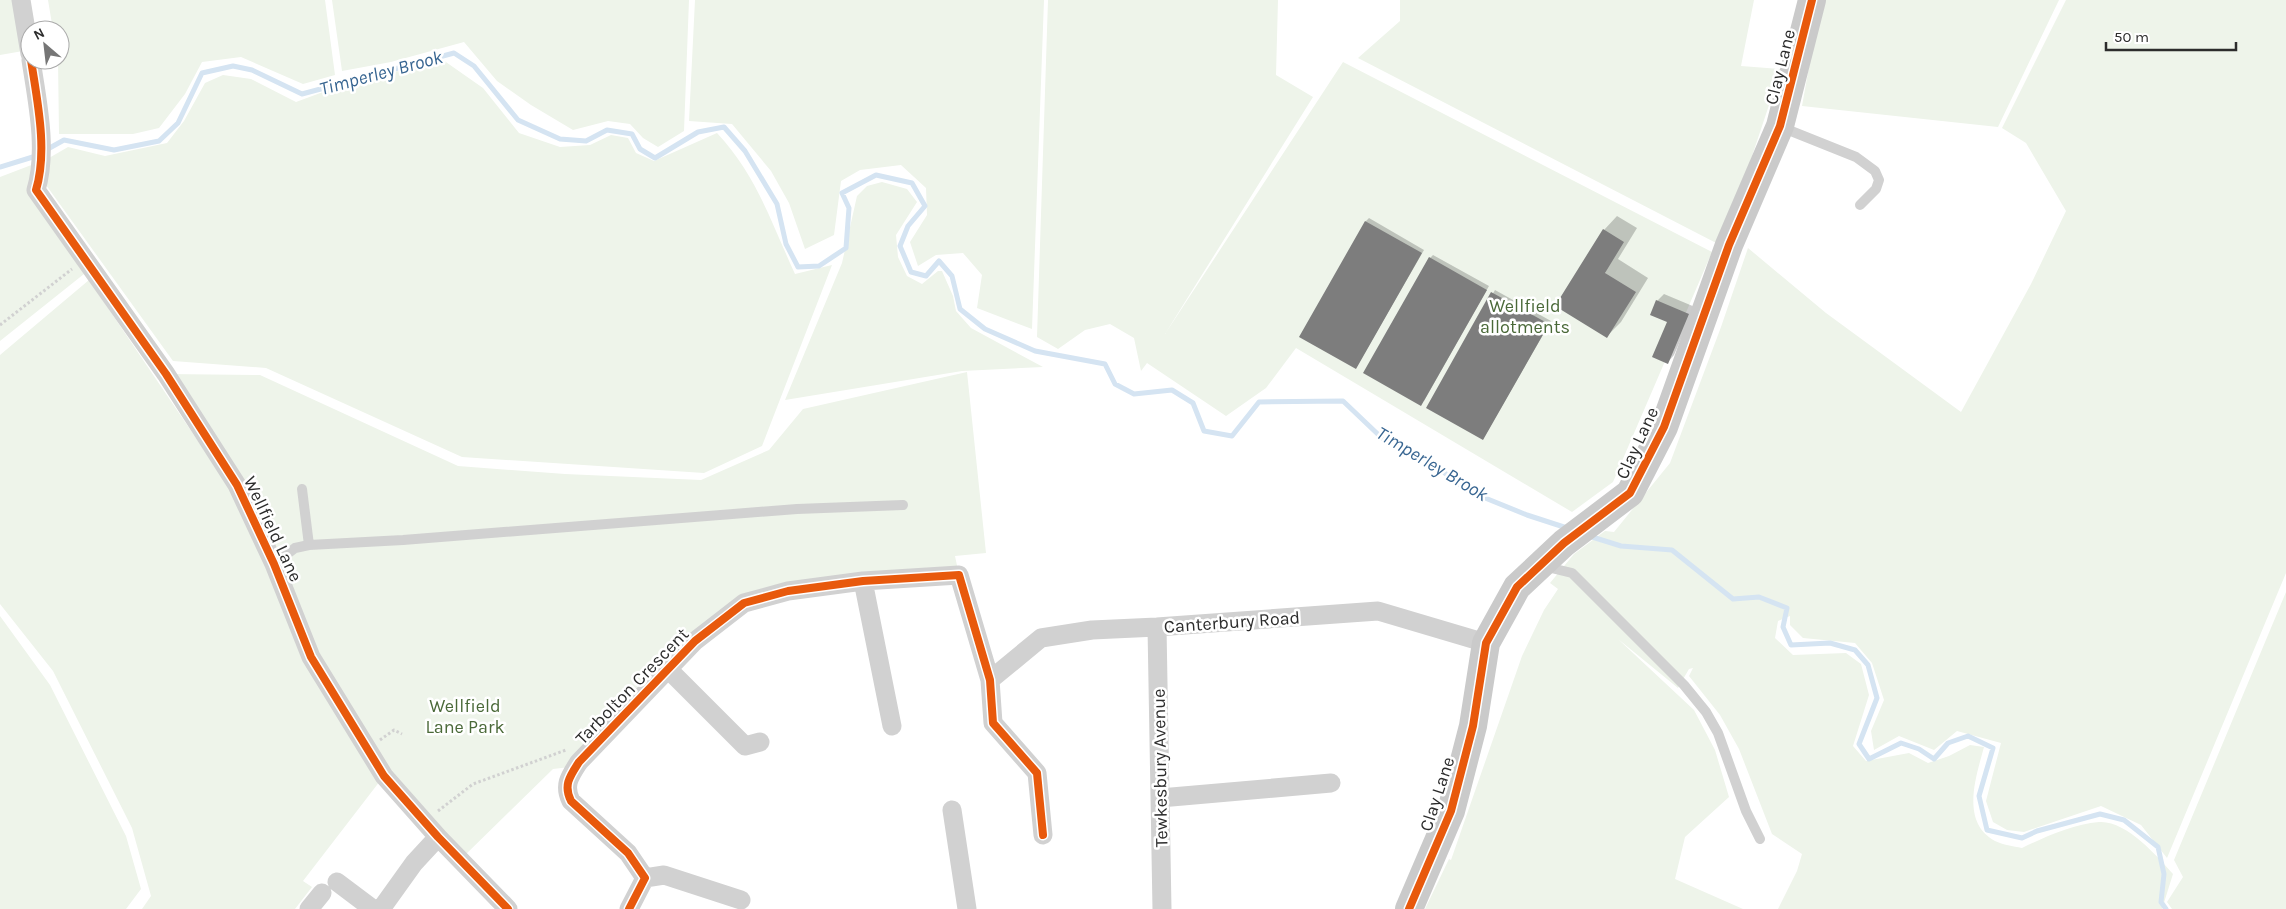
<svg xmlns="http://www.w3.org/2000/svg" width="2286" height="909" viewBox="0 0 2286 909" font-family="Karla,sans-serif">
  <rect width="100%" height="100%" fill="#fff"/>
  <!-- green -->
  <path fill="#eef4ea" d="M 0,0 L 14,0 L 23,51 L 0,55 Z
    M 48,0 L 325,0 L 335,75 L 303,84 L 241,57 L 202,62 L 185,94 L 159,128 L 133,134 L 59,134 L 58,60 L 60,60 L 60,30 L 53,30 Z
    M 332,0 L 689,0 L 684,131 L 658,147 L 643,138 L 630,124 L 608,121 L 573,130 L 531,105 L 497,81 L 464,42 L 391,62 L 342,71 Z
    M 695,0 L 1044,0 L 1032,329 L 977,308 L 982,275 L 963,253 L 936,255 L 918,266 L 910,242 L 927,215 L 926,188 L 901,165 L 860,170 L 841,181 L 834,235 L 805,249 L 789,203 L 771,171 L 732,124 L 689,121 Z
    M 1048,0 L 1278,0 L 1276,75 L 1313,97 L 1165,334 L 1343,62 L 1712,252 L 1613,482 L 1572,512 L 1296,348 L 1266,388 L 1226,416 L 1147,363 L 1141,371 L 1134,338 L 1110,324 L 1085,330 L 1058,349 L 1037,337 Z
    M 1400,0 L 1754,0 L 1741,66 L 1781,69 L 1722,246 L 1358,58 L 1400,21 Z
    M 1821,0 L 2059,0 L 1998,127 L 1802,106 Z
    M 2066,0 L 2286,0 L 2286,573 L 2167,858 L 2141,825 L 2101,806 L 2024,832 L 2007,830 L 1993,822 L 1986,801 L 2001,743 L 1957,731 L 1934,750 L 1899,736 L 1874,750 L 1871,731 L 1884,700 L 1872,663 L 1855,643 L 1803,638 L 1790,625 L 1790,616 L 1778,621 L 1775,638 L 1793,655 L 1846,653 L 1861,664 L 1869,695 L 1853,746 L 1866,761 L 1909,753 L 1928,763 L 1949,756 L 1970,745 L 1984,747 C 1976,777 1960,822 1995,841 C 2003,845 2013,846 2022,848 C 2045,837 2073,824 2099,822 C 2126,820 2157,856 2173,874 L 2162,909 L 1778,909 L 1797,871 L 1802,854 L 1772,834 L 1739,749 L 1720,715 L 1689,676 L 1693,668 L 1689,669 L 1678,688 L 1618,639 L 1694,710 L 1715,750 L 1729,797 L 1685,837 L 1675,879 L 1743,909 L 1425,909 L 1449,859 L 1451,860 L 1522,656 L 1544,610 L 1558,589 L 1550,583 L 1574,554 L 1605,531 L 1614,532 L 1670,463 L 1721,327 L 1748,248 L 1826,313 L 1961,412 L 2031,284 L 2066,211 L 2026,143 L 2002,128 Z
    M 443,60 L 483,88 L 519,133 L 560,147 L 590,145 L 611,135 L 628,138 L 636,153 L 654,161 L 717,133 C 757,176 771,222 795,274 L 832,265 L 762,446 L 704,473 L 462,457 L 266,368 L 173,361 L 46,185 L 49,158 L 68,147 L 105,156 L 167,143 L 184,121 L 205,83 L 223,75 L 251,79 L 296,102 L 342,85 Z
    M 34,164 L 84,274 L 0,341 L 0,177 Z
    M 882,182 L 907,189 L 917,202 L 896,235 L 898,257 L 907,276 L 922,284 L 938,271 L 942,271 L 953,296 L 956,311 L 971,328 L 1043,367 L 962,371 L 785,400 L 842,263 L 857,196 L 867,186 Z
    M 89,280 L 229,487 L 380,781 L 303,881 L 312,887 L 295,909 L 142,909 L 151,896 L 132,828 L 53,671 L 0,604 L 0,355 Z
    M 967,372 L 986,553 L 955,556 L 959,575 L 744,603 L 570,767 L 553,769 L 461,859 L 372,757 L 274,564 L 166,374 L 260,375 L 458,466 L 565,474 L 701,480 L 769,450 L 803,409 Z
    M 2286,592 L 2286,909 L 2172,909 L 2167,902 L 2183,877 L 2174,860 Z
    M 0,616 L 50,685 L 126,836 L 141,889 L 126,909 L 0,909 Z"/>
  <!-- shadow -->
  <path fill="#0003" d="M 1617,216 L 1637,228 L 1618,259 L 1648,278 L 1621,322 L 1607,336 L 1604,230 Z
    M 1369,218 L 1424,250 L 1356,368 L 1366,221 Z
    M 1433,255 L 1489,286 L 1424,401 L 1430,258 Z
    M 1495,290 L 1551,321 L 1483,439 L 1427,407 Z
    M 1664,294 L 1695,307 L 1674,355 L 1668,362 L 1669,322 L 1657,301 Z"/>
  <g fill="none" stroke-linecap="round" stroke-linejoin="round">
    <!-- stream -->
    <path stroke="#d5e4f2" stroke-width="5" d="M 46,150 L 64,140 L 114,150 L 159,141 L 178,123 L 202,73 L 233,66 L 252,70 L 302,94 L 454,53 L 474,66 L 518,120 L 560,139 L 586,141 L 607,130 L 632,134 L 640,149 L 655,158 L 698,132 L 724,127 L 745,151 L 777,204 L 786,244 L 798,267 L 819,266 L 846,248 L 849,208 L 842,193 L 876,175 L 912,183 L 925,206 L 908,226 L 900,246 L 911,272 L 926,276 L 939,261 L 952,276 L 960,309 L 985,329 L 1035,351 L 1105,364 L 1115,384 L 1134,394 L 1172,390 L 1193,403 L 1204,431 L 1232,436 L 1259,402 L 1343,401 L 1384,440 L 1428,460 L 1468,491 L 1527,515 L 1567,528
      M 0,167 L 36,156
      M 1589,536 L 1621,546 L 1672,550 L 1733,599 L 1759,597 L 1787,608 L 1783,627 L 1791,645 L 1830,643 L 1855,650 L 1868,665 L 1877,698 L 1859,744 L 1869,759 L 1901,743 L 1919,749 L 1934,759 L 1948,743 L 1968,736 L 1993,748 L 1979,796 L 1987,830 L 2022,838 L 2037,831 L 2100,814 L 2124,820 L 2158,847 L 2164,874 L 2161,902 L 2166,909"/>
  </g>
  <!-- building -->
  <path fill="#7d7d7d" d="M 1365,221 L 1422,253 L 1356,369 L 1299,337 Z
    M 1603,229 L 1624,242 L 1605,273 L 1636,292 L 1607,338 L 1555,306 Z
    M 1429,257 L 1487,290 L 1421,406 L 1363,373 Z
    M 1491,292 L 1549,324 L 1483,440 L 1426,408 Z
    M 1656,300 L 1689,314 L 1668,364 L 1652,357 L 1667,322 L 1650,315 Z"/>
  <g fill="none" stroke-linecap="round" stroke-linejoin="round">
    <!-- path -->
    <path stroke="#d1d1d1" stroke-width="3" stroke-dasharray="2.5 2.5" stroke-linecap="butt" d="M 0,325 L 72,269
      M 380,740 L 394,730 L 402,734
      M 438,811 L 473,784 L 566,750"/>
    <!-- lane -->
    <path stroke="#d1d1d1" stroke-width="10" d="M 1781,127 L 1856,157 L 1875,171 L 1879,180 L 1876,189 L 1860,205
      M 302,489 L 309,545
      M 274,564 L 295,548 L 309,545 L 403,540 L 797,509 L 903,505
      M 1543,566 L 1572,573 L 1684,685 L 1706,712 L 1718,733 L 1746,811 L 1760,839"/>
    <!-- street -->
    <path stroke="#d1d1d1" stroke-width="19" d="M 21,0 L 30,54
      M 31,60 C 37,100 48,150 36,190 L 166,374 L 237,485 L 274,564 L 311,657 L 384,776 L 438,837 L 508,909
      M 863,581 L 892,726
      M 1157,627 L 1162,909
      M 668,669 L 745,746 L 760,742
      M 990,680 L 1041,638 L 1092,630 L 1157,627 L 1378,611 L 1486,643
      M 1160,798 L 1331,783
      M 952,810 L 967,909
      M 645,878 L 664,875 L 741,900
      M 337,882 L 373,909
      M 309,909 L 322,893
      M 381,909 L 414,863 L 438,837
      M 629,909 L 645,878 L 628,853 L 571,801 C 563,785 570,776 579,762 L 695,641 L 744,603 L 788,591 L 863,581 L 959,575 L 990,680 L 993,723 L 1037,773 L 1043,835"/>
    <!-- secondary -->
    <path stroke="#cacaca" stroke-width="28" d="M 1409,909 L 1451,811 L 1473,726 L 1486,643 L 1517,587 L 1564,543 L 1630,493 L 1664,427 L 1729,245 L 1780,126 L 1812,0"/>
    <defs>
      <path id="cycleway" d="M 31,60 C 37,100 48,150 36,190 L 166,374 L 237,485 L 274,564 L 311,657 L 384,776 L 438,837 L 508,909
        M 629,909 L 645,878 L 628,853 L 571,801 C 563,785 570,776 579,762 L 695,641 L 744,603 L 788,591 L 863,581 L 959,575 L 990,680 L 993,723 L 1037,773 L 1043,835
        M 1409,909 L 1451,811 L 1473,726 L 1486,643 L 1517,587 L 1564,543 L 1630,493 L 1664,427 L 1729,245 L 1780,126 L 1812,0"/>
    </defs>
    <!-- cycleway casing -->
    <use href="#cycleway" stroke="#fff" stroke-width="11"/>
    <!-- cycleway -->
    <use href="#cycleway" stroke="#e8590c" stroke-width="8"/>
  </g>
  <g text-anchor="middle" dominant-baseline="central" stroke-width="5" stroke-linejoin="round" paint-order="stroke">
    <!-- street labels -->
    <g font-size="18" fill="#2c2c2c" stroke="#fff">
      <text transform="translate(1780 67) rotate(-76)">Clay Lane</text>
      <text transform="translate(1637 443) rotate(-65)">Clay Lane</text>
      <text transform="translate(273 529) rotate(65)">Wellfield Lane</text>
      <text transform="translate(1232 622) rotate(-4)">Canterbury Road</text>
      <text transform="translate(632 686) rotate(-46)">Tarbolton Crescent</text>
      <text transform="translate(1160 768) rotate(-91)">Tewkesbury Avenue</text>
      <text transform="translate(1437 794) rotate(-72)">Clay Lane</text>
    </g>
    <!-- park labels -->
    <g font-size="18" fill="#4a6938" stroke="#fff">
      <text x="1525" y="306">Wellfield<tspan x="1525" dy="21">allotments</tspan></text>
      <text x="465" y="706">Wellfield<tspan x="465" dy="21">Lane Park</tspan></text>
    </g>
    <!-- water labels -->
    <g font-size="19" font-style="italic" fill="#376591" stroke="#fff">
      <text transform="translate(381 73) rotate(-15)">Timperley Brook</text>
      <text transform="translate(1432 464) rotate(31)">Timperley Brook</text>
    </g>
  </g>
  <!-- north arrow -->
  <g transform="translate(45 45) rotate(332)"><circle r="24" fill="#ffffff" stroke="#ababab"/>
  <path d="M0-4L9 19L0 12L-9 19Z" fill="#767676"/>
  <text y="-8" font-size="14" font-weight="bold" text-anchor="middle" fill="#2c2c2c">N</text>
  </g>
  <!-- scale -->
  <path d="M2106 42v8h130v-8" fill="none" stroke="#2c2c2c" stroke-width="2.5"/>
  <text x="2114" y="42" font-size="15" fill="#2c2c2c" stroke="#ffffff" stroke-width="4" paint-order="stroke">50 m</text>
</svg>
